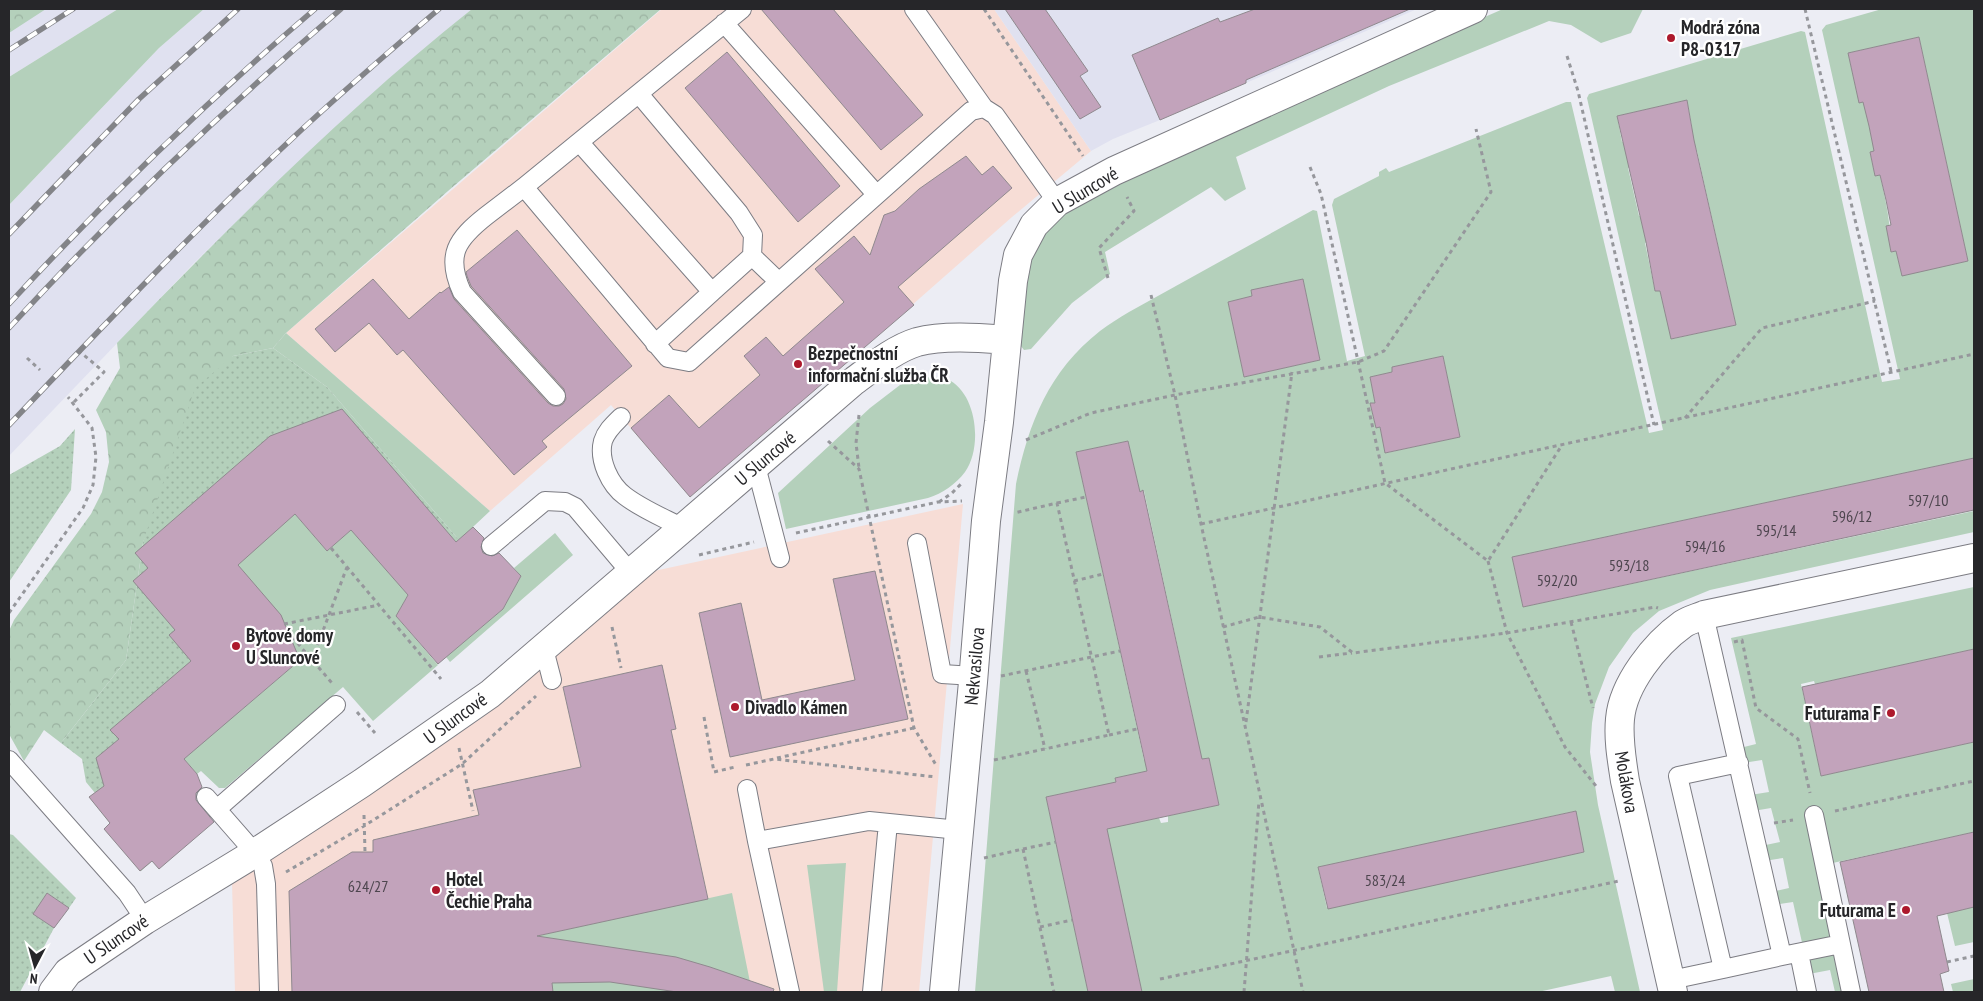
<svg xmlns="http://www.w3.org/2000/svg" width="1983" height="1001" viewBox="0 0 1983 1001" font-family="'PT Sans Narrow',sans-serif">
  <defs>
    <pattern id="forest-crowns" width="20" height="18" patternUnits="userSpaceOnUse" patternTransform="scale(1.25)"><rect width="20" height="18" fill="#b4d0bb"/><path d="M2 6a3 3 0 1 1 6 0M12 15a3 3 0 1 1 6 0" fill="none" stroke="#9bb2a1"/></pattern>
    <pattern id="garden-dots" width="8" height="8" patternUnits="userSpaceOnUse" patternTransform="scale(1.25)"><rect width="8" height="8" fill="#b4d0bb"/><path d="M2 2h.1M6 6h.1" fill="none" stroke="#9bb2a1" stroke-width="1.8" stroke-linecap="round"/></pattern>
  </defs>
  <rect width="100%" height="100%" fill="#ecedf4"/>
  <!-- commercial -->
  <path fill="#f7ddd6" d="M 662,9 L 994,9 L 1091,151 L 1012,217 L 836,372 L 690,497 L 611,405 L 490,511 L 286,333 Z
    M 963,504 L 919,992 L 235,992 L 232,883 L 484,716 L 654,571 Z"/>
  <!-- built -->
  <path fill="#e0e1f0" d="M 9,9 L 118,9 L 9,77 Z
    M 204,9 L 472,9 L 368,98 L 269,190 L 192,265 L 9,456 L 9,205 L 159,48 Z
    M 994,9 L 1417,9 L 1160,120 L 1113,139 L 1091,151 Z"/>
  <!-- grass -->
  <path fill="#b4d0bb" fill-rule="evenodd" d="M 118,9 L 204,9 L 159,48 L 9,205 L 9,77 Z
    M 1503,9 L 1643,9 L 1631,33 L 1601,43 L 1571,25 L 1549,21 L 1389,86 L 1236,157 L 1246,189 L 1225,201 L 1211,187 L 1105,252 L 1110,274 L 1072,303 L 1031,349 L 1024,350 L 1020,345 C 1025,301 1022,249 1058,217 C 1067,209 1080,203 1091,196 L 1346,78 Z
    M 1882,9 L 1974,9 L 1974,458 L 1512,557 L 1523,607 L 1974,511 L 1974,532 L 1710,590 L 1659,611 L 1633,633 L 1609,667 L 1595,704 L 1592,723 L 1590,752 L 1598,805 L 1640,992 L 1615,992 L 1611,976 L 1538,992 L 1142,992 L 1097,786 L 1046,797 L 1088,992 L 975,992 L 1016,484 C 1029,422 1049,371 1100,331 C 1109,324 1119,318 1129,312 L 1313,210 L 1317,211 L 1347,361 L 1365,356 L 1332,205 L 1334,199 L 1379,176 L 1379,172 L 1386,168 L 1389,172 L 1566,102 L 1571,102 L 1649,433 L 1663,430 L 1587,98 L 1589,94 L 1801,31 L 1805,32 L 1882,382 L 1900,379 L 1822,30 L 1826,25 ZM 1919,37 L 1968,261 L 1902,275 L 1896,251 L 1891,252 C 1891,224 1886,202 1880,175 L 1875,176 L 1870,152 L 1875,151 L 1864,102 L 1859,102 L 1848,53 ZM 1687,100 L 1692,127 L 1688,129 L 1697,151 L 1736,325 L 1672,339 L 1660,291 L 1655,291 L 1645,243 L 1650,241 L 1644,216 L 1639,216 L 1628,168 L 1633,166 L 1628,140 L 1622,142 L 1617,116 ZM 1303,279 L 1320,360 L 1244,377 L 1228,302 L 1252,296 L 1251,290 ZM 1443,356 L 1460,437 L 1386,453 L 1380,427 L 1376,428 L 1370,404 L 1375,403 L 1370,377 L 1393,372 L 1392,367 ZM 1128,441 L 1140,492 L 1144,491 L 1194,722 L 1182,764 L 1209,758 L 1219,805 L 1168,816 L 1168,822 L 1161,823 L 1159,818 L 1125,825 L 1115,778 L 1159,769 L 1157,758 L 1144,760 L 1076,452 ZM 1575,811 L 1584,852 L 1327,908 L 1318,868 L 1319,867 Z
    M 286,333 L 490,511 L 459,540 L 327,387 L 273,348 Z
    M 931,377 C 936,378 943,377 947,379 C 977,392 983,447 965,472 C 955,485 943,493 928,498 L 786,529 L 778,493 L 870,408 L 900,385 L 916,379 Z
    M 295,514 L 327,551 L 351,530 L 408,595 L 396,616 L 438,665 L 373,721 L 343,687 L 225,788 L 219,788 L 201,771 L 197,774 L 184,759 L 300,660 L 287,631 L 238,564 Z
    M 555,533 L 573,555 L 450,662 L 446,657 L 503,609 L 521,576 L 514,568 Z
    M 1974,587 L 1974,649 L 1815,684 L 1814,681 L 1801,684 L 1821,776 L 1974,742 L 1974,832 L 1819,866 L 1844,992 L 1835,992 L 1830,970 L 1809,974 L 1793,902 L 1774,905 L 1771,892 L 1789,888 L 1783,858 L 1764,861 L 1761,846 L 1780,842 L 1771,808 L 1753,811 L 1750,795 L 1769,792 L 1762,760 L 1743,763 L 1740,748 L 1756,744 L 1731,638 Z
    M 846,863 L 837,992 L 824,992 L 807,865 Z
    M 732,893 L 752,992 L 435,992 L 434,954 L 506,943 Z
    M 1974,907 L 1974,942 L 1955,946 L 1947,913 Z
    M 1974,979 L 1974,992 L 1953,992 L 1951,984 Z"/>
  <!-- forest -->
  <path fill="url(#forest-crowns)" d="M 9,9 L 46,9 L 9,33 Z
    M 472,9 L 661,9 L 448,191 L 286,333 L 273,348 L 233,356 L 143,542 L 126,660 L 61,743 L 44,730 L 24,761 L 9,734 L 9,631 L 14,620 L 91,514 L 102,492 L 109,462 L 106,432 L 96,410 L 120,368 L 117,343 C 230,226 345,110 472,9 Z"/>
  <!-- garden -->
  <path fill="url(#garden-dots)" d="M 273,348 L 327,387 L 459,540 L 417,577 L 408,595 L 351,530 L 382,504 L 298,512 L 238,564 L 248,576 L 208,674 L 241,711 L 184,759 L 122,830 L 150,863 L 141,871 L 104,829 L 110,823 L 89,797 L 95,793 L 86,782 L 82,759 L 61,743 L 126,660 L 143,542 L 195,388 L 233,356 Z
    M 75,429 L 71,490 L 9,582 L 9,475 L 60,446 Z
    M 9,834 L 13,835 L 76,898 L 69,908 L 47,893 L 33,914 L 54,928 L 20,992 L 9,992 Z"/>
  <!-- building -->
  <path fill="#c2a3bb" stroke="#8f898e" d="M 761,9 L 833,9 L 923,115 L 881,150 Z
    M 1005,9 L 1045,9 L 1088,71 L 1080,76 L 1101,107 L 1080,119 Z
    M 1255,9 L 1410,9 L 1246,80 L 1246,83 L 1160,120 L 1132,55 L 1218,18 L 1220,22 Z
    M 1919,37 L 1968,261 L 1902,276 L 1896,251 L 1891,252 L 1886,226 L 1891,225 L 1886,200 L 1880,175 L 1875,176 L 1870,152 L 1874,151 L 1869,126 L 1863,102 L 1859,103 L 1848,53 Z
    M 727,52 L 840,186 L 798,222 L 685,88 Z
    M 1687,100 L 1694,140 L 1736,325 L 1671,339 L 1660,291 L 1655,291 L 1646,242 L 1617,116 Z
    M 966,156 L 982,175 L 993,166 L 1012,188 L 898,287 L 914,305 L 690,497 L 631,428 L 669,395 L 699,428 L 760,375 L 744,356 L 766,337 L 783,356 L 844,302 L 815,269 L 854,236 L 870,255 L 884,215 L 895,211 L 919,189 Z
    M 517,230 L 632,366 L 542,441 L 547,447 L 514,475 L 403,350 L 397,355 L 369,323 L 335,352 L 315,329 L 373,279 L 409,319 L 440,292 L 441,293 L 449,287 L 454,299 L 548,403 L 553,406 L 559,406 L 563,404 L 566,399 L 564,389 L 471,286 L 467,276 L 466,272 Z
    M 1303,279 L 1320,360 L 1244,377 L 1228,302 L 1252,296 L 1251,290 Z
    M 1443,356 L 1460,437 L 1385,453 L 1380,427 L 1376,428 L 1370,403 L 1375,403 L 1370,377 L 1392,372 L 1392,367 Z
    M 342,409 L 456,542 L 473,527 L 484,538 L 481,547 L 483,553 L 492,556 L 499,553 L 521,576 L 503,609 L 438,664 L 396,616 L 408,595 L 351,530 L 327,551 L 295,514 L 238,565 L 281,615 L 300,660 L 184,759 L 197,774 L 202,787 L 196,793 L 196,800 L 214,822 L 159,869 L 152,861 L 140,871 L 104,829 L 110,823 L 89,797 L 104,786 L 96,758 L 119,739 L 110,730 L 191,661 L 169,635 L 175,630 L 133,581 L 148,568 L 135,553 L 270,436 Z
    M 1128,441 L 1140,492 L 1143,490 L 1202,759 L 1209,758 L 1219,805 L 1107,829 L 1142,992 L 1088,992 L 1046,797 L 1116,782 L 1115,778 L 1147,771 L 1076,452 Z
    M 1974,458 L 1974,510 L 1523,607 L 1512,557 Z
    M 875,571 L 908,719 L 730,757 L 699,613 L 741,603 L 762,700 L 855,680 L 833,579 Z
    M 1974,649 L 1974,742 L 1821,776 L 1802,687 Z
    M 662,665 L 676,729 L 671,730 L 708,899 L 537,936 L 676,957 L 710,967 L 774,989 L 773,992 L 677,992 L 610,982 L 552,983 L 553,992 L 292,992 L 289,891 L 352,852 L 373,852 L 373,840 L 479,815 L 473,790 L 581,767 L 563,687 Z
    M 1576,811 L 1584,852 L 1328,909 L 1318,867 Z
    M 1974,832 L 1974,907 L 1937,916 L 1949,971 L 1940,974 L 1944,992 L 1869,992 L 1840,862 Z
    M 47,893 L 69,908 L 54,928 L 33,914 Z"/>
  <g fill="none" stroke-linecap="round" stroke-linejoin="round">
    <defs>
      <path id="lane" d="M 742,9 L 524,187 L 668,358 L 689,362 L 971,111 L 984,108 L 995,115 L 1057,202
        M 914,9 L 984,108
        M 724,23 L 876,194
        M 580,143 L 712,292 L 752,256 L 753,235 L 739,213 L 639,94
        M 524,187 C 511,197 499,206 486,216 C 457,239 445,255 462,292 L 556,396
        M 752,256 L 779,282
        M 655,344 L 712,292
        M 621,417 C 614,424 606,431 603,441 C 598,460 610,485 625,496 C 642,509 664,518 683,528
        M 756,466 L 780,558
        M 917,543 L 942,674 L 974,676
        M 491,546 L 545,501 L 565,502 L 575,507 L 630,572
        M 1704,615 L 1782,956 L 1723,969 L 1678,776 L 1739,763
        M 544,649 L 552,680
        M 9,760 L 127,893 L 145,920
        M 747,789 L 757,841
        M 206,797 L 255,853 L 263,866 L 266,884 L 269,992
        M 217,809 L 336,705
        M 1814,815 L 1851,992
        M 1799,953 L 1807,992
        M 1782,956 L 1841,944
        M 1671,980 L 1723,969
        M 790,992 L 757,841 L 869,821 L 959,830
        M 872,992 L 888,823"/>
      <path id="street" d="M 53,992 L 68,972 L 145,920 L 255,853 L 362,783 L 490,694 L 854,381 C 873,367 894,349 917,342 C 944,335 980,338 1007,340
        M 944,992 L 973,682 L 986,521 L 999,422 L 1013,281 L 1018,255 L 1034,225 L 1057,202 L 1114,171 L 1473,9
        M 1673,992 L 1625,781 C 1622,761 1618,740 1620,719 C 1623,684 1655,644 1683,624 C 1689,620 1697,618 1704,615 L 1974,558"/>
    </defs>
    <!-- lane casing -->
    <use href="#lane" stroke="#7c7c83" stroke-width="20"/>
    <!-- street casing -->
    <use href="#street" stroke="#7c7c83" stroke-width="30"/>
    <!-- path -->
    <path stroke="#96979c" stroke-width="3" stroke-dasharray="4 4" stroke-linecap="butt" d="M 984,9 L 1083,156
      M 1805,9 L 1891,371
      M 1567,56 L 1578,91 L 1654,425
      M 1310,167 L 1321,194 L 1385,483 L 1488,561 L 1562,445
      M 1108,278 L 1099,248 L 1134,211 L 1127,197
      M 1151,295 L 1175,395 L 1201,524 L 1303,992
      M 27,358 L 40,370
      M 74,402 L 104,372 L 79,351
      M 859,415 L 856,443 L 859,468
      M 1685,418 L 1762,328 L 1875,301
      M 1026,440 L 1091,413 L 1175,395 L 1358,362 L 1384,351 L 1491,192 L 1476,129
      M 828,441 L 859,469 L 914,728 L 936,765
      M 939,502 L 952,493 L 963,482
      M 1057,503 L 1086,497
      M 1201,524 L 1974,354
      M 796,533 L 938,502 L 962,501
      M 331,548 L 441,679
      M 699,555 L 754,542
      M 1488,561 L 1507,633 L 1565,747 L 1596,786
      M 1074,581 L 1103,574
      M 9,613 L 83,508 L 93,485 L 96,457 L 92,428 L 68,397
      M 1571,622 L 1593,708
      M 284,624 L 379,605
      M 612,627 L 621,668
      M 1223,627 L 1259,617 L 1320,627 L 1353,653 L 1507,633 L 1655,607 L 1658,608
      M 287,631 L 332,683
      M 1734,642 L 1742,640 L 1756,708 L 1798,739 L 1810,793
      M 1319,657 L 1352,653
      M 312,660 L 347,567
      M 1026,671 L 1045,749
      M 1001,676 L 1120,651
      M 357,712 L 375,733
      M 704,717 L 714,772 L 735,767
      M 1246,722 L 1292,372
      M 1109,735 L 1137,729
      M 459,748 L 473,811
      M 777,758 L 914,728
      M 994,760 L 1109,735 L 1057,503 L 1014,513
      M 746,765 L 774,759 L 936,777
      M 1835,811 L 1974,781
      M 364,815 L 365,852
      M 1774,823 L 1793,820
      M 1023,849 L 1056,842
      M 984,858 L 1023,849 L 1054,992
      M 286,872 L 364,826 L 462,764 L 536,696
      M 1040,927 L 1072,920
      M 1947,962 L 1974,956
      M 1160,979 L 1619,881
      M 1244,992 L 1259,801"/>
    <!-- lane -->
    <use href="#lane" stroke="#fff" stroke-width="18"/>
    <!-- street -->
    <use href="#street" stroke="#fff" stroke-width="28"/>
    <defs>
      <path id="rail" d="M 9,50 L 73,9
        M 9,234 L 139,99 L 238,9
        M 9,304 C 105,200 207,101 315,9
        M 9,328 C 113,215 224,109 341,9
        M 9,425 C 103,326 197,227 297,134 C 343,91 391,50 439,9"/>
    </defs>
    <!-- rail casing -->
    <use href="#rail" stroke="#838488" stroke-width="5.5"/>
    <!-- rail -->
    <use href="#rail" stroke="#fff" stroke-width="4" stroke-dasharray="11" stroke-linecap="butt"/>
  </g>
  <!-- markers -->
  <g fill="#ad192c" stroke="#fff" stroke-width="2">
    <circle cx="1671" cy="38" r="5"/>
    <circle cx="798" cy="364" r="5"/>
    <circle cx="236" cy="646" r="5"/>
    <circle cx="735" cy="707" r="5"/>
    <circle cx="1891" cy="713" r="5"/>
    <circle cx="436" cy="890" r="5"/>
    <circle cx="1906" cy="910" r="5"/>
  </g>
  <g text-anchor="middle" dominant-baseline="central" stroke-width="4.5" stroke-linejoin="round" paint-order="stroke">
    <!-- number labels -->
    <g font-size="16" fill="#4d454e">
      <text x="1928" y="500">597/10</text>
      <text x="1852" y="516">596/12</text>
      <text x="1776" y="530">595/14</text>
      <text x="1705" y="546">594/16</text>
      <text x="1629" y="565">593/18</text>
      <text x="1557" y="580">592/20</text>
      <text x="1385" y="880">583/24</text>
      <text x="368" y="886">624/27</text>
    </g>
    <!-- poi labels -->
    <g font-size="19" font-weight="bold" fill="#262629" stroke="#fff" text-anchor="start">
      <text x="1681" y="27">Modrá zóna<tspan x="1681" dy="22">P8-0317</tspan></text>
      <text x="808" y="353">Bezpečnostní<tspan x="808" dy="22">informační služba ČR</tspan></text>
      <text x="246" y="635">Bytové domy<tspan x="246" dy="22">U Sluncové</tspan></text>
      <text x="745" y="707">Divadlo Kámen</text>
      <text x="1881" y="713" text-anchor="end">Futurama F</text>
      <text x="446" y="879">Hotel<tspan x="446" dy="22">Čechie Praha</tspan></text>
      <text x="1896" y="910" text-anchor="end">Futurama E</text>
    </g>
    <!-- street labels -->
    <g font-size="19" fill="#262629" stroke="#fff">
      <text transform="translate(1085 190) rotate(-31)">U Sluncové</text>
      <text transform="translate(765 458) rotate(-40)">U Sluncové</text>
      <text transform="translate(974 666) rotate(-85)">Nekvasilova</text>
      <text transform="translate(455 718) rotate(-36)">U Sluncové</text>
      <text transform="translate(1627 782) rotate(80)">Molákova</text>
      <text transform="translate(116 939) rotate(-34)">U Sluncové</text>
    </g>
  </g>
  <!-- border -->
  <rect width="1983" height="1001" fill="none" stroke="#262629" stroke-width="20"/>
  <!-- north arrow -->
  <g transform="translate(35 966) rotate(186)" stroke="#ffffff" stroke-width="4" paint-order="stroke">
  <path d="M0-4L9 19L0 12L-9 19Z" fill="#262629"/>
  <text y="-8" font-size="14" font-weight="bold" text-anchor="middle" fill="#262629">N</text>
  </g>
</svg>
